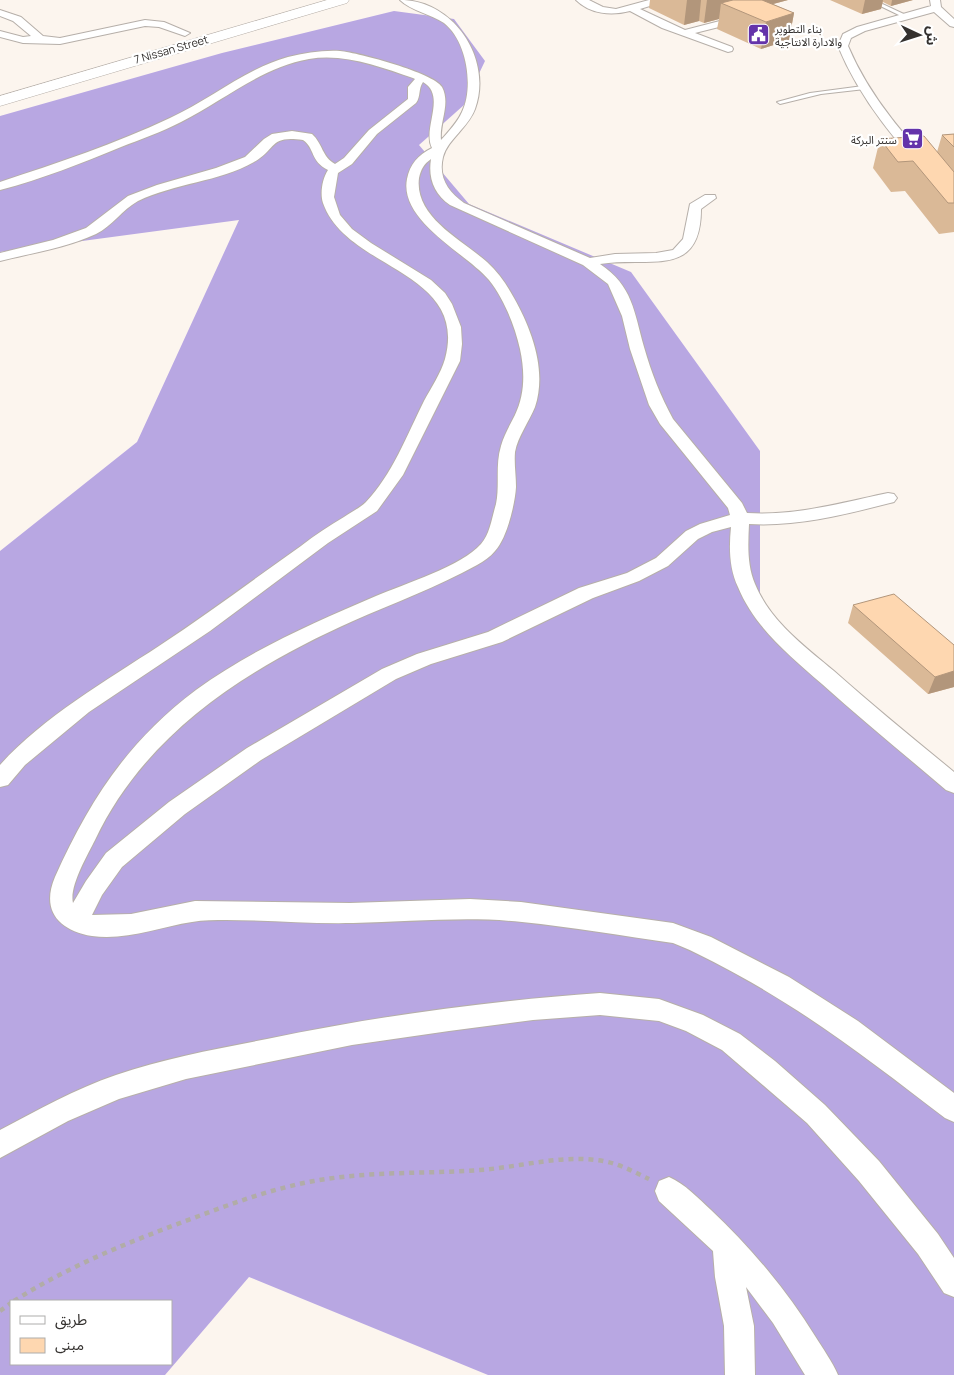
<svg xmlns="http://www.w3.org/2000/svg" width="954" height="1375" viewBox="0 0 954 1375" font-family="Manrope,'Noto Sans Arabic',sans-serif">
  <rect width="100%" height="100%" fill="#fcf5ee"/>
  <!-- forest -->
  <path fill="#b8a7e2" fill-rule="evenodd" d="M 394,11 L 454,19 L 485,61 L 464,105 L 419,145 L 469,204 L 631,272 L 760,451 L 760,625 L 954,787 L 954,1375 L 488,1375 L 249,1277 L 165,1375 L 0,1375 L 0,551 L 137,442 L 239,220 L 0,252 L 0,116 L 222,53 ZM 11,1301 L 171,1301 L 171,1364 L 11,1364 Z"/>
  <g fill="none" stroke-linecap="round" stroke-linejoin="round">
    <defs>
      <path id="service" d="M 868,0 L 874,0 L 908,16 L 903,17 Z
        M 863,86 L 865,87 L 865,89 L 821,94 L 780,104 L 777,102 L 810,93 Z"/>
      <path id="minor" d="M 400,0 C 454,0 493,59 475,109 C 468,128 448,139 443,157 C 438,177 448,192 464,203 L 590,258 L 615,254 L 656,253 L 673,250 L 683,239 L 690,204 L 705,195 L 715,195 L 716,198 L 701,209 C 701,280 648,256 600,264 C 633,286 634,312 644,347 C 651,372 661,397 673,419 L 742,503 L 747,513 C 796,516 840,503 888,493 L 894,494 L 897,498 L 894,502 C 847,514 798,527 749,524 C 748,545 747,565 755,584 C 770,621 804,646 834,671 C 873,706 914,739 954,772 L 954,793 L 946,790 C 905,755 862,720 822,684 C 789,655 755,628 738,587 C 729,568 729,547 731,527 L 712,532 L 698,539 L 668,566 L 639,581 L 593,598 L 502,642 L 431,664 L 396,679 L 261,760 L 185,814 L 122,867 L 102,895 L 92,915 L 131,914 L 195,901 L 350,903 L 470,899 L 521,902 L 673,923 L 711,937 L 789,977 L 858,1021 L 954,1093 L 954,1122 L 945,1118 C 877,1066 813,1016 738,975 C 716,963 696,952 673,943 C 623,936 572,927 522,922 C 466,916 409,922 353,923 C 310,924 268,920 226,920 C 215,920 203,920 192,922 C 159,927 125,941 92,936 C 58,930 41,910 55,877 C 89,801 128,741 196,690 C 251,650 313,623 376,596 C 404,584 462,566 481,544 C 490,534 492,517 496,504 C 500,485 495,465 501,446 C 504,435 510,425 515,415 C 525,394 525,372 520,349 C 515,326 504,299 489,280 C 466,253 399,221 407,179 C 410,164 418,155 432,148 C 422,128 447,96 423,82 C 418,89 421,96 416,103 L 377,134 L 352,164 L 338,173 L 334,197 L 340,215 L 352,229 L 371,243 L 431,280 L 445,293 L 452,304 L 461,327 L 462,344 L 460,361 L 403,475 L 377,511 L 328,543 L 210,631 L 89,712 L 25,765 L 8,785 L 0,787 L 0,765 C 42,718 107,680 159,646 C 208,614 254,579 301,546 C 315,535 329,526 344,517 C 351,512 360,508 366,502 C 392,475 407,435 424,401 C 431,388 441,373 445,359 C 469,270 346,270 323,203 C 320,194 322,179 328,170 C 310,161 315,148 303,140 C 269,135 277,149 254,162 C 219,182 175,183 138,201 C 122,210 112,226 96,234 C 66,248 31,253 0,261 L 0,253 L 53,240 L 86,228 L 128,196 L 157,185 L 216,168 L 245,157 L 264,139 L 272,134 L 292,131 L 312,134 C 323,144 322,157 335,164 L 344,158 L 369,130 L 408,99 L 408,87 L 415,79 L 413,78 C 380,67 345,53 309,59 C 262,67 223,101 181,122 C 162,132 141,139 121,147 C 82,163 42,179 0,190 L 0,182 C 57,163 115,144 170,118 C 210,100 245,69 288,57 C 305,53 323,50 340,51 C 359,53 434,73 442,87 C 451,104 439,123 441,140 C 449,131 457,123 462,112 C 474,87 467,41 444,23 C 431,14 411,11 400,0 ZM 431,159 C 428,178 434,194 450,205 L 583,265 L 608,284 L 622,316 L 630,349 L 649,405 L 660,424 L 728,508 L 730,515 L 700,524 L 686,531 L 656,558 L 627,573 L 579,588 L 488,632 L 417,654 L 382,669 L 247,748 L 169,802 L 106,853 L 86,881 L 73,903 C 69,887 87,856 95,840 C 146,732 248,668 353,621 C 394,603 437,587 477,565 C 484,561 490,557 495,551 C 507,538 515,504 516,487 C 516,475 514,464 515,452 C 518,436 529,422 535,407 C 547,371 532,330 514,298 C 507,285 498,272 487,262 C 462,240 414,217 419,178 C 421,169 424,164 431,159 Z
        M 576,0 L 589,0 L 603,7 L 616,9 L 649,0 L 665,0 L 663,2 L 640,9 L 685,30 L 743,15 L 748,18 L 747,20 L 695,33 L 732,47 L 733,49 L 732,51 L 728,52 L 662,28 L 630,11 C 611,16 590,14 576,0 Z
        M 930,0 L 940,0 L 941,7 L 954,19 L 954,27 L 950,26 L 934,12 L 865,31 L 851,38 L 848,46 C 872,103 913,145 954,189 L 954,201 L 949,200 C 906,152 863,107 838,46 L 843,34 L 857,27 L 931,6 Z
        M 0,10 L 21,17 L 43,36 L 60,38 L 145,20 L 164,22 L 190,33 L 185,36 L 159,27 L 145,26 L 60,44 L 23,43 L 0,37 L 0,31 L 23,37 L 31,36 L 13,21 L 0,16 Z
        M 600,993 L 659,999 L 703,1015 L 740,1034 L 775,1061 L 825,1105 L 879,1161 L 938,1234 L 954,1258 L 954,1297 L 944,1293 L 918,1254 L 859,1181 L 807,1123 L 722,1050 L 686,1031 L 659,1021 L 600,1015 L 533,1020 L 449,1031 L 352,1045 L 186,1079 L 119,1099 L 68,1121 L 0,1158 L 0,1130 C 38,1110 75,1089 116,1075 C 165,1058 216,1049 267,1039 C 377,1016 488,1001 600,993 Z
        M 669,1177 C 685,1184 698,1198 711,1210 C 751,1248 786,1289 815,1336 C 823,1349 832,1361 838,1375 L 805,1375 L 773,1323 L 746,1287 L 754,1326 L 755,1375 L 725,1375 L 724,1326 L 715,1277 L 713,1251 L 659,1201 L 655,1191 L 659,1181 Z"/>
      <path id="primary" d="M 327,0 L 349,0 L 347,3 L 0,106 L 0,96 Z"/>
    </defs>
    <!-- service casing -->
    <use href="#service" stroke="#b6afa9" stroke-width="2"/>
    <!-- minor casing -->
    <use href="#minor" stroke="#b6afa9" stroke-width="2"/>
    <!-- primary casing -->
    <use href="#primary" stroke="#b6afa9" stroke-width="1"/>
    <!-- path -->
    <path stroke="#b1aca7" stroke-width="4.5" stroke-dasharray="5 5" stroke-linecap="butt" d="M 14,1301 C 72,1264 134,1240 199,1216 C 236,1202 275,1188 314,1181 C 369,1171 425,1174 480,1170 C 521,1167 562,1154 603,1161 C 620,1164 634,1172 649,1179
      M 0,1311 L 11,1303"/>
    <!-- service -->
    <use href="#service" fill="#fff" fill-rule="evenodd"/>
    <!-- minor -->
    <use href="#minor" fill="#fff" fill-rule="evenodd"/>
    <!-- primary -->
    <use href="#primary" fill="#fff" fill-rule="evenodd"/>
  </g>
  <!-- wall -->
  <path fill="#dab997" d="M 650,0 L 788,0 L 773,4 L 794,13 L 789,40 L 761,49 L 717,29 L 719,19 L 704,23 L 699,21 L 684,25 L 649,8 Z
    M 830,0 L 913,0 L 891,6 L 883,2 L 881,9 L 862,14 Z
    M 954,134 L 954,232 L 939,234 L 905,191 L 891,192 L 873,168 L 880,139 L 937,152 L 942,135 Z
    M 853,605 L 954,645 L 954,687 L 928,694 L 848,623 Z"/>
  <!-- shaded-wall -->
  <path fill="#b2967b" d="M 687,0 L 701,0 L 699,21 L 684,25 Z
    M 707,0 L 788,0 L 743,12 L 721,3 L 719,19 L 704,23 Z
    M 865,0 L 883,0 L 881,9 L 862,14 Z
    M 892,0 L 913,0 L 891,6 Z
    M 794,13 L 789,40 L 761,49 L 766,22 Z
    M 954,671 L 954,687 L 928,694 L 935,677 Z"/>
  <!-- building -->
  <path fill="#fed7b0" stroke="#b2967b" d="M 733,0 L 762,0 L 794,13 L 766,22 L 721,3 Z
    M 954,134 L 954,147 L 942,135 Z
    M 924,136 L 954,172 L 954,203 L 948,203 L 913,161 L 898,162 L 880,139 Z
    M 894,594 L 954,645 L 954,671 L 935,677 L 853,605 Z"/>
  <!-- icons -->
  <defs>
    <symbol id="civic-square" viewBox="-11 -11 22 22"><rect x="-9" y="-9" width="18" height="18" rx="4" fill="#6433aa" stroke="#fff"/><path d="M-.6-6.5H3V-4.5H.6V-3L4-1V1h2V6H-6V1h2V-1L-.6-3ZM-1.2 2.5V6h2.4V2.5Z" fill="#fff"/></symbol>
    <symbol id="supermarket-square" viewBox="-11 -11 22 22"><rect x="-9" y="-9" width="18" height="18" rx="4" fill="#6433aa" stroke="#fff"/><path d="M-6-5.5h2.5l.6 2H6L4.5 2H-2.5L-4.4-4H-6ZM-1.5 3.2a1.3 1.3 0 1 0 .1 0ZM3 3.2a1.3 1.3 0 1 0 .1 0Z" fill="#fff"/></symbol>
  </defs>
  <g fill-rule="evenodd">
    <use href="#civic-square" x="746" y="22" width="25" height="25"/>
    <use href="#supermarket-square" x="900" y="126" width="25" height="25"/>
  </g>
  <g text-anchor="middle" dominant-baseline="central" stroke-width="4.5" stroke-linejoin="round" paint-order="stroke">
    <!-- far-poi labels -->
    <g font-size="11" fill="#34312f" stroke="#fff" text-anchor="start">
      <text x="775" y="28">بناء التطوير<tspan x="775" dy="13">والادارة الانتاجية</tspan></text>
      <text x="897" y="139" text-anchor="end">سنتر البركة</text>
    </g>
    <!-- far-street labels -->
    <g font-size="11" fill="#34312f" stroke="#fff">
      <text transform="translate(171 49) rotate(-16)">7 Nissan Street</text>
    </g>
  </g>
  <!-- legend -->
  <rect x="10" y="1300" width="162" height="65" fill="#ffffff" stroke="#aeadac"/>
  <rect x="20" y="1316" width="25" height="8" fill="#ffffff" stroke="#aeadac"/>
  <text x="55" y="1325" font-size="15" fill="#34312f">طريق</text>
  <rect x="20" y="1338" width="25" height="15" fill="#fed7b0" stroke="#aeadac"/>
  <text x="55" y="1350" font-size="15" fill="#34312f">مبنى</text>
  <!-- north arrow -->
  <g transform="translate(919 35) rotate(94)" stroke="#ffffff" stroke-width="4" paint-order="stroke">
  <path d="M0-4L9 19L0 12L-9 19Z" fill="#34312f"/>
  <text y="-8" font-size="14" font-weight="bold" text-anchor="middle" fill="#34312f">ش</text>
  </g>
</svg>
